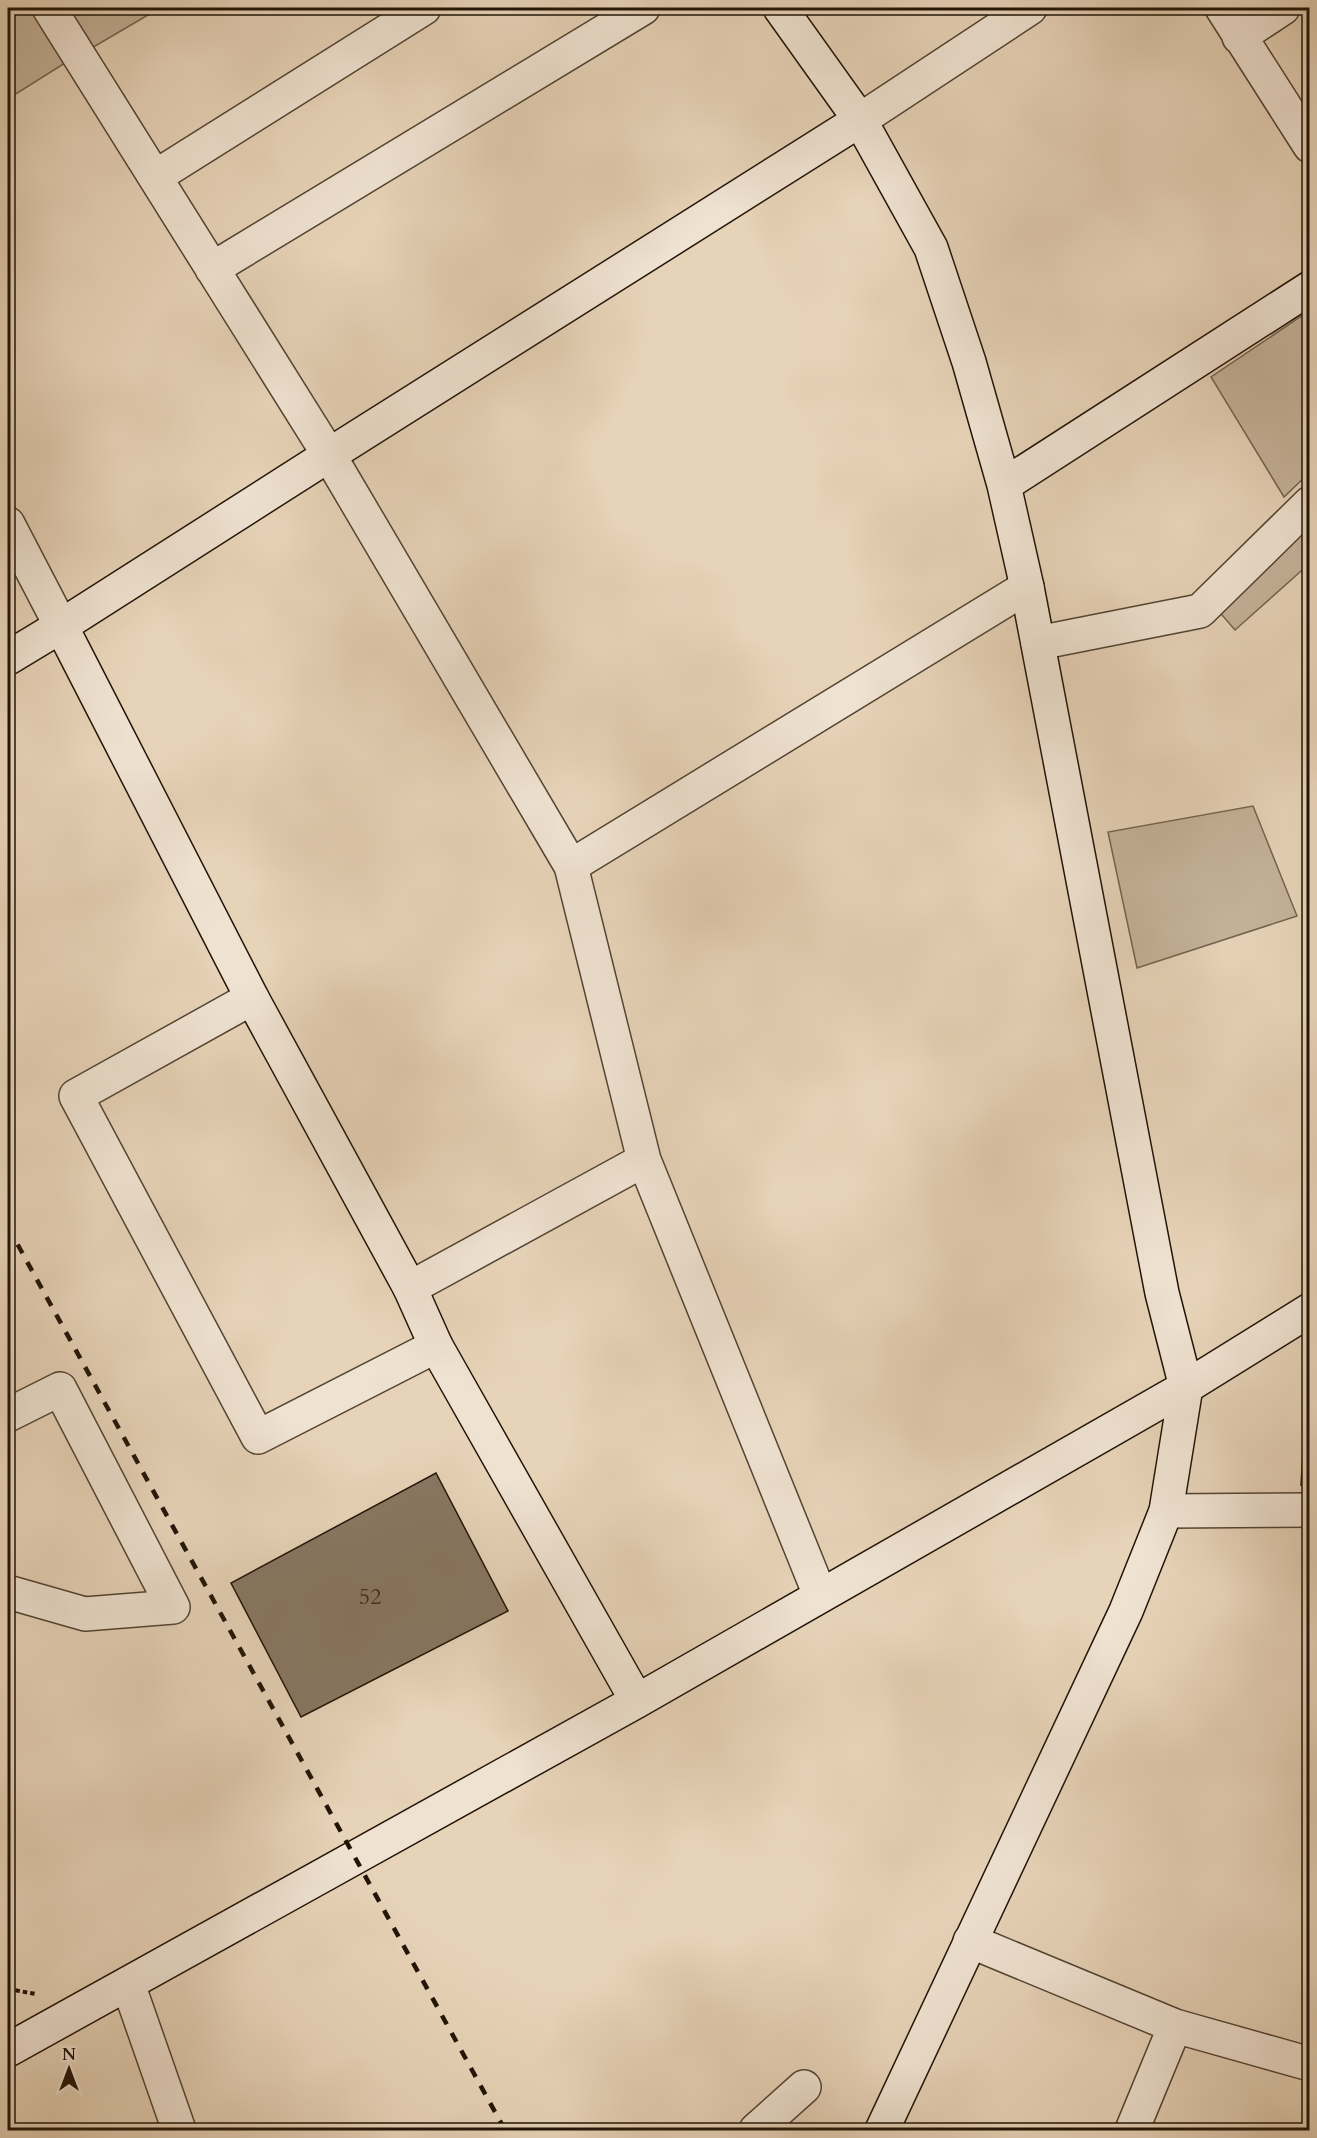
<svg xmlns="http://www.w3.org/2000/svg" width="1317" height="2138" viewBox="0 0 1317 2138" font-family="Cardo,serif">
  <rect width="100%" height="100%" fill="#e7d3b8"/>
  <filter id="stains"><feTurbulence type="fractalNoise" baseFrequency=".00333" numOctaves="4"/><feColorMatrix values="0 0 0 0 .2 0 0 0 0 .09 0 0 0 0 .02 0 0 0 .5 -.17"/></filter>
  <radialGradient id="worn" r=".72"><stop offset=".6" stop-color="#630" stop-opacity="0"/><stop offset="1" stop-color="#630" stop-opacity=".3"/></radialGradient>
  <!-- green -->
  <path fill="#c5b39a" stroke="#736450" stroke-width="1.5" d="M 8,8 L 42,8 L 73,58 L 8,99 Z
    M 56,8 L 160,8 L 85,52 Z
    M 1309,311 L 1309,473 L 1284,497 L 1211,377 Z
    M 1309,520 L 1309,564 L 1235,630 L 1216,608 Z
    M 1253,806 L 1297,916 L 1137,968 L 1108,832 Z"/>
  <!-- building -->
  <path fill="#887763" stroke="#211407" stroke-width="1.5" d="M 1306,1404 L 1310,1404 L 1310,1486 L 1301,1485 Z
    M 436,1473 L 508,1611 L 301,1717 L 231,1583 Z"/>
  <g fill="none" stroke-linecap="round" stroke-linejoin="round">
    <defs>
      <path id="street" d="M 49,8 L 329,455 L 571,866 L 644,1160 L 820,1595
        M 1222,8 L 1310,146
        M 1239,37 L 1283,8
        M 860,120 L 1030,8
        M 155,177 L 424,8
        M 212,269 L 643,8
        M 8,524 L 61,626
        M 1038,643 L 1200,611 L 1310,503
        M 571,866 L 1027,587
        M 252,998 L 76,1096 L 258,1437 L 436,1346
        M 410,1288 L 644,1160
        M 8,1415 L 60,1389 L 173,1607 L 85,1614 L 8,1592
        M 1166,1511 L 1310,1510
        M 970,1941 L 1175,2026 L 1310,2064
        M 128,1984 L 179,2130
        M 756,2130 L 804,2087
        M 1132,2130 L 1175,2026"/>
      <path id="secondary" d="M 780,8 L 860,120 L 931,248 L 969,362 L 1004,485 L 1027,587 L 1162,1293 L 1186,1387 L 1166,1511 L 1126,1611 L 882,2130
        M 1004,485 L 1310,288
        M 61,626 L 252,998 L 410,1288 L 436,1346 L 637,1701
        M 8,658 L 61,626 L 329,455 L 860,120
        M 8,2050 L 637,1701 L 1186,1387 L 1310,1310"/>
    </defs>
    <!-- street casing -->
    <use href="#street" stroke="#524433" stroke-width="36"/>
    <!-- secondary casing -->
    <use href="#secondary" stroke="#211407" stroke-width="36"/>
    <!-- path -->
    <path stroke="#211407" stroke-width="4" stroke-dasharray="4.5 3" stroke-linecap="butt" d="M 8,1989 L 36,1994"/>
    <!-- street -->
    <use href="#street" stroke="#efe2d1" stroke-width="33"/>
    <!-- secondary -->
    <use href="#secondary" stroke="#efe2d1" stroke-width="33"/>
    <!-- rail -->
    <path stroke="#211407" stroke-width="4.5" stroke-dasharray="10 10" stroke-linecap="butt" d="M 8,1227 L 505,2130"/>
  </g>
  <g text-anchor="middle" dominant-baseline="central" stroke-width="4.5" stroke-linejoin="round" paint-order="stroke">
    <!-- number labels -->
    <g font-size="22" fill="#3b2d1e">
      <text x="370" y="1597">52</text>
    </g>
  </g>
  <!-- margin -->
  <rect width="1317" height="2138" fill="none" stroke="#e7d3b8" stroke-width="30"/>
  <rect x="9" y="9" width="1299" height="2120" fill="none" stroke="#211407" stroke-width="3"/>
  <rect x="15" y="15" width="1287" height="2108" fill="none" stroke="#211407" stroke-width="1.5"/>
  <!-- north arrow -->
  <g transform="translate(69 2069)" stroke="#efe2d1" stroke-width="4.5" paint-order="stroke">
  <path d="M0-4.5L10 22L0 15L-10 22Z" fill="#211407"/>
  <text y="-9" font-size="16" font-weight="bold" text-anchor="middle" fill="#211407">N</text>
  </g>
  <rect width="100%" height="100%" filter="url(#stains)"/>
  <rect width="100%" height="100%" fill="url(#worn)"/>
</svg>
